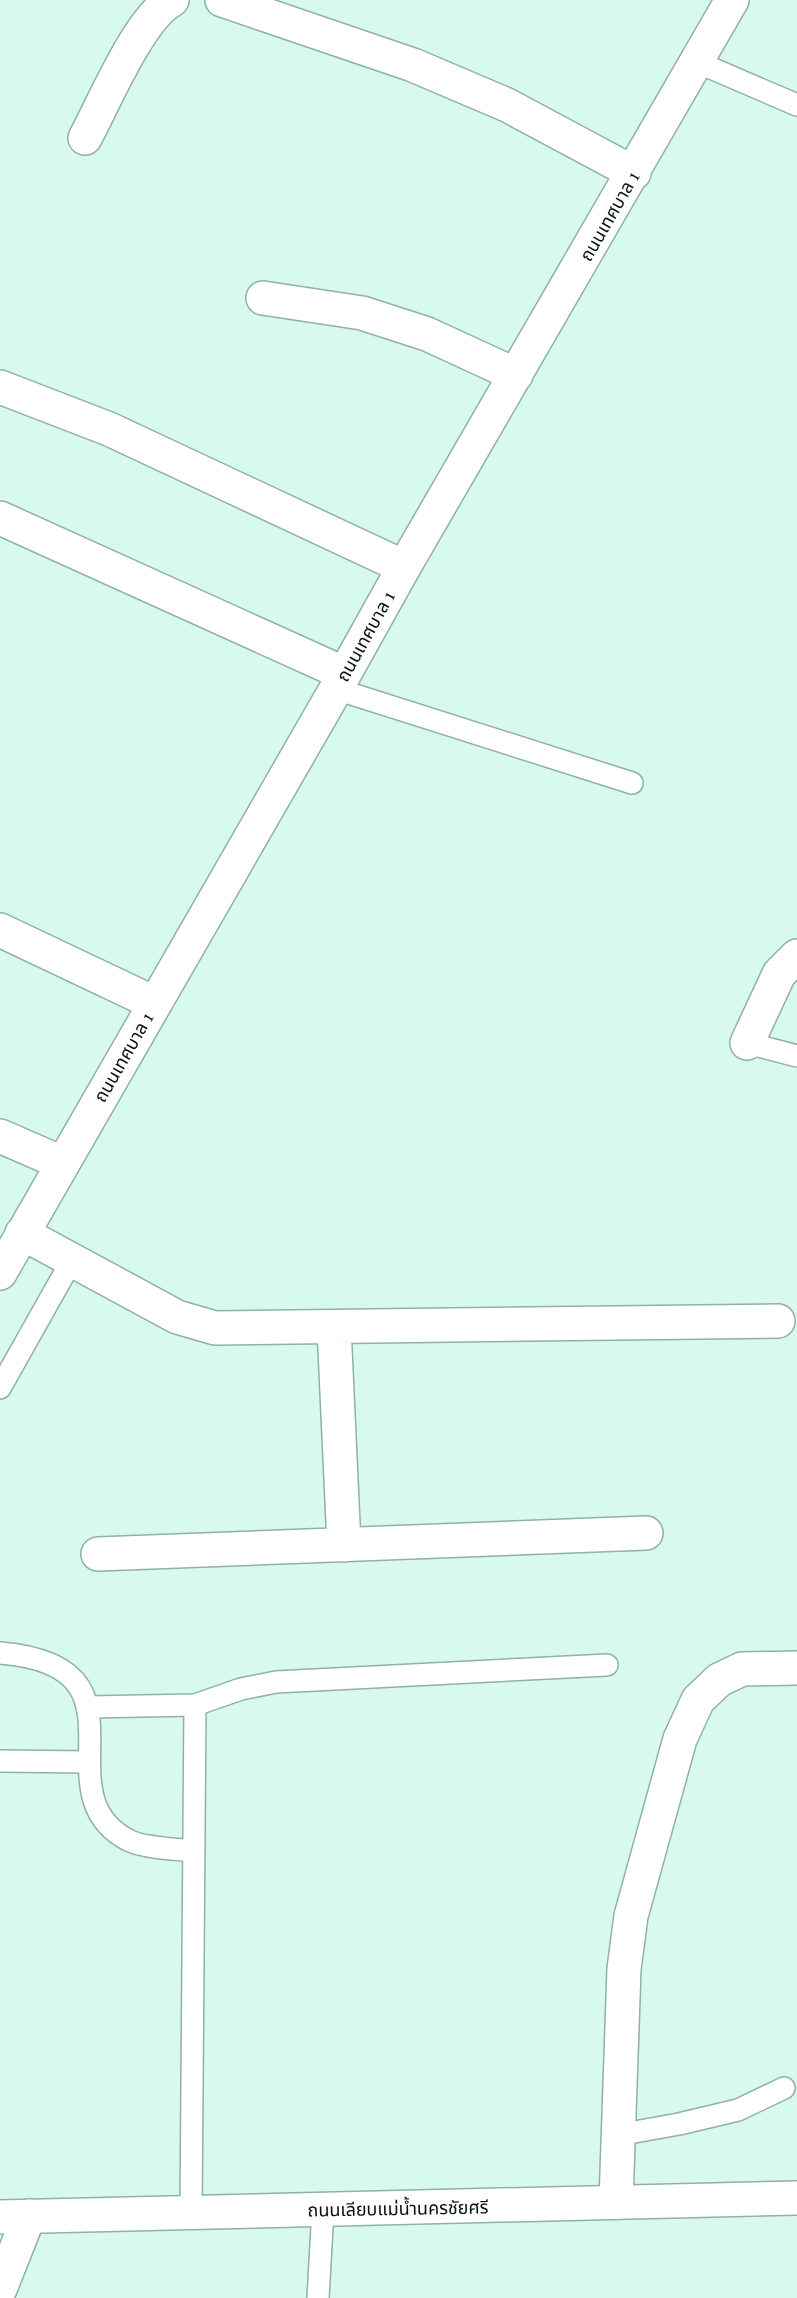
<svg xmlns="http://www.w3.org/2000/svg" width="797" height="2298" viewBox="0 0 797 2298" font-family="'Playfair Display','Noto Sans Thai',serif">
  <rect width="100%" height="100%" fill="#d8f9ef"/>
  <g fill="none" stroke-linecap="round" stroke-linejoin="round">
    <defs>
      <path id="lane" d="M 697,62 L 797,105
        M 336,689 L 632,783
        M 747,1043 L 797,1056
        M 0,1388 L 72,1260
        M 0,1653 C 161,1666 35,1794 130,1841 C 145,1848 177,1849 194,1851
        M 89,1707 L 195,1705 L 241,1689 L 276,1682 L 607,1665
        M 0,1761 L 89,1762
        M 618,2135 L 679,2124 L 738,2110 L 784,2088
        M 191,2213 L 195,1705
        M 318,2298 L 323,2209"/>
      <path id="street" d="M 222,0 L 413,65 L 507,105 L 634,173
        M 85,138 C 104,103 139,18 172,0
        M 263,298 L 362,313 L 427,334 L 516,375
        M 0,387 L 109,429 L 404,567
        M 0,518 L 343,673
        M 0,930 L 154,1003
        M 747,1043 L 779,974 L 797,956
        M 0,1136 L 62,1163
        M 22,1233 L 177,1317 L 215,1328 L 778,1321
        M 0,1273 L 336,689 L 404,567 L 732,0
        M 334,1327 L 344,1545
        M 98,1554 L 646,1533
        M 616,2202 L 624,1969 L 631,1916 L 680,1739 L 698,1700 L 719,1680 L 742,1669 L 797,1668
        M 0,2289 L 29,2216"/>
      <path id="secondary" d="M 0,2217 L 797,2198"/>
    </defs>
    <!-- lane casing -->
    <use href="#lane" stroke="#91b0a7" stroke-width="24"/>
    <!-- street casing -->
    <use href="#street" stroke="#91b0a7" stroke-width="36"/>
    <!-- secondary casing -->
    <use href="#secondary" stroke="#91b0a7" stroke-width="36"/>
    <!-- lane -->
    <use href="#lane" stroke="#fff" stroke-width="21"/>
    <!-- street -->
    <use href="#street" stroke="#fff" stroke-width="33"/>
    <!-- secondary -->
    <use href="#secondary" stroke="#fff" stroke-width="33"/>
  </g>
  <g text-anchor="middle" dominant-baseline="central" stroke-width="6" stroke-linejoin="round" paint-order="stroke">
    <!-- street labels -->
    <g font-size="18" fill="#06110e" stroke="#fdfdfd">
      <text transform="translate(609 216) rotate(-60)">ถนนเทศบาล 1</text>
      <text transform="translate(365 636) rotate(-61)">ถนนเทศบาล 1</text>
      <text transform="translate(123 1057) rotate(-60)">ถนนเทศบาล 1</text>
      <text transform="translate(398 2208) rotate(-1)">ถนนเลียบแม่น้ำนครชัยศรี</text>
    </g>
  </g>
</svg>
